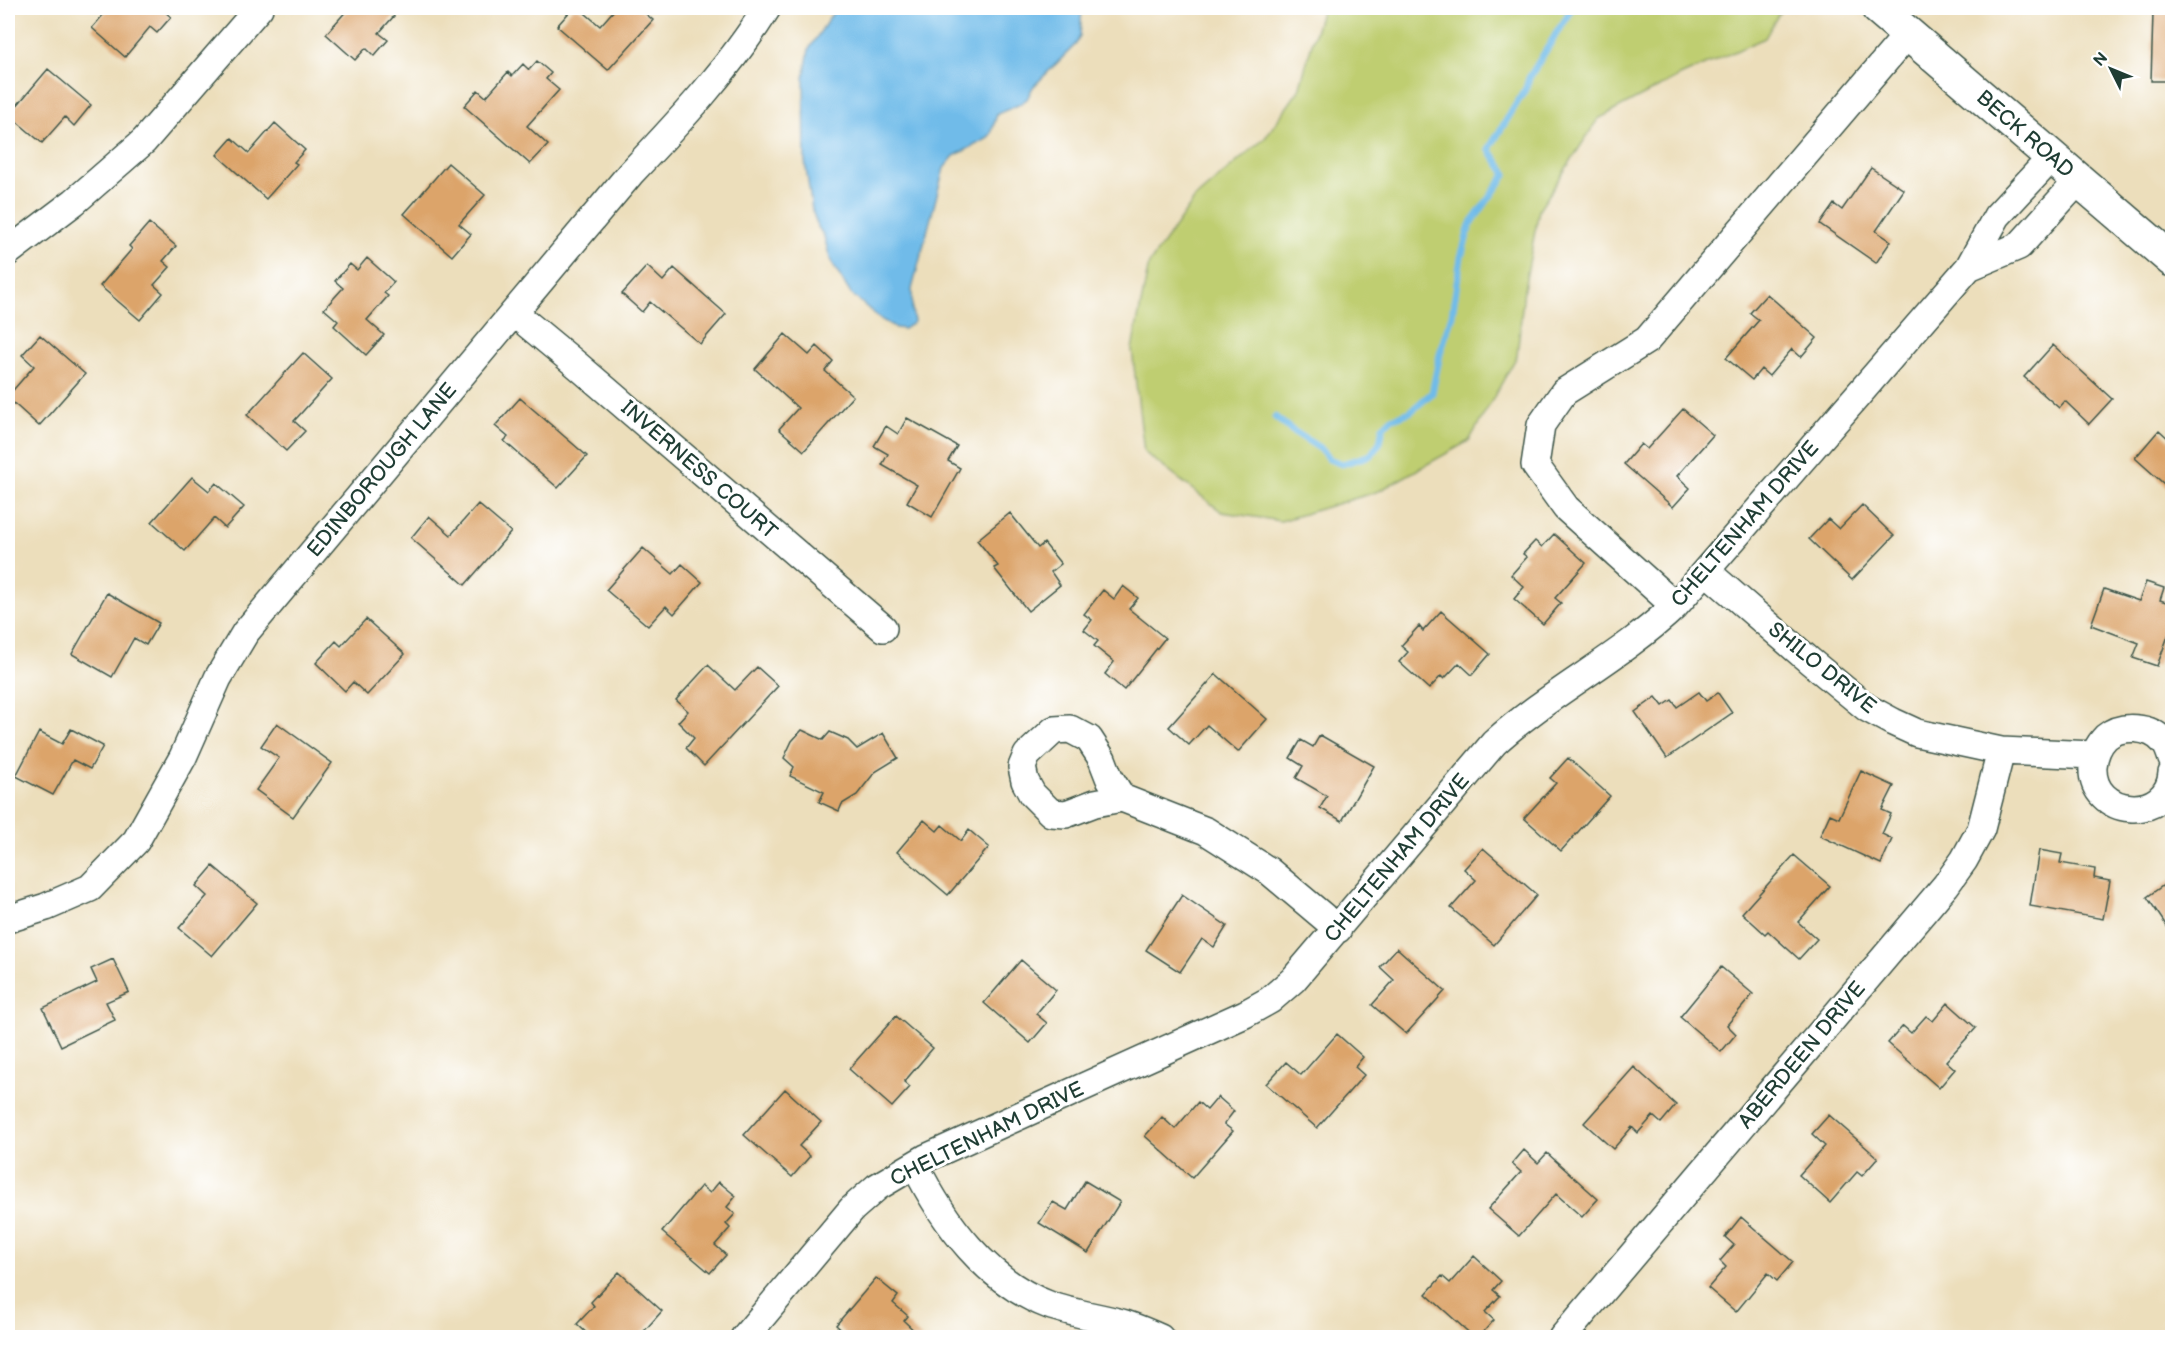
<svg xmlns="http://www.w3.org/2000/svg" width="2180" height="1345" viewBox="0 0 2180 1345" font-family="'Balsamiq Sans',sans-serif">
  <rect width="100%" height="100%" fill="#fff"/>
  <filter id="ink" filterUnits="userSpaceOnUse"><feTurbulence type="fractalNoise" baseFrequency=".0167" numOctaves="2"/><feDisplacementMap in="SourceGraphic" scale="12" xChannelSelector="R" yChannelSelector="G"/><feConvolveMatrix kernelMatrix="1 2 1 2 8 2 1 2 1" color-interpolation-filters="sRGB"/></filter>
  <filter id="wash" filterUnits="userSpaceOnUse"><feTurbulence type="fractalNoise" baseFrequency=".008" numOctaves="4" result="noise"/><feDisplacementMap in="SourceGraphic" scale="24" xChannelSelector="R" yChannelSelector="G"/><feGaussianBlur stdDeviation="1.35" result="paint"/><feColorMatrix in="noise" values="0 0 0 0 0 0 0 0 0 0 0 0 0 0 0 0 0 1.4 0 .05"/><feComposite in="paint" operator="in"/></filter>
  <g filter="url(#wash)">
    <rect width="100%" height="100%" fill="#ecdebb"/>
    <!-- green -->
    <path fill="#bfce71" stroke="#6f8652" stroke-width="1.5" d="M 1322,8 L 1782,8 L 1765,38 L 1680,76 L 1598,119 L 1539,210 L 1524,289 L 1517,356 L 1469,441 L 1379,491 L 1281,521 L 1222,512 L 1144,452 L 1132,349 L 1149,264 L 1195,198 L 1265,138 L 1299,90 Z"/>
    <!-- water -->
    <path fill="#6fbbe9" stroke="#477c8e" stroke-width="1.5" d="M 836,8 L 1082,8 L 1080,36 L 1076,44 L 1033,87 L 1027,99 L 1018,105 L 997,114 L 991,134 L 985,140 L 954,156 L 944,168 L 912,289 L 912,310 L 914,322 L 904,329 L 896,328 L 882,320 L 851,294 L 831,262 L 824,236 L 818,227 L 812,210 L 805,161 L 804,79 L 809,49 Z"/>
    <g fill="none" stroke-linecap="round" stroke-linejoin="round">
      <!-- stream -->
      <path stroke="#6fbbe9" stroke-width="7" d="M 1275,417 L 1290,429 L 1321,449 L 1329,459 L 1342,464 L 1371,455 L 1380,442 L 1383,427 L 1391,419 L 1410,412 L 1432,393 L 1440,354 L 1452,315 L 1461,257 L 1470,225 L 1506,174 L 1489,149 L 1526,88 L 1529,78 L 1572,8"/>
    </g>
    <g id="blocks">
      <!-- building -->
      <path fill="#dca46a" d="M 109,8 L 167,8 L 164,11 L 171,17 L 157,33 L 150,27 L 125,57 L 92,28 Z
        M 349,8 L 385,8 L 394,16 L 379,33 L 388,40 L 374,56 L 366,48 L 355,60 L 326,34 Z
        M 573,8 L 579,8 L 600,26 L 616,8 L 639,8 L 653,20 L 608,70 L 557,26 Z
        M 2153,13 L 2172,13 L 2172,81 L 2151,81 Z
        M 537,61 L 551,73 L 546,79 L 559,90 L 527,126 L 548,145 L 530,164 L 464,106 L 478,90 L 486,97 L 508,72 L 512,76 L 523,64 L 529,70 Z
        M 48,69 L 91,105 L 74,126 L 65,117 L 42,143 L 9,115 Z
        M 275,123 L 305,150 L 294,162 L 297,164 L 266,199 L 217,155 L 232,138 L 249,153 Z
        M 448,163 L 485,195 L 459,224 L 471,234 L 452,256 L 404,214 Z
        M 1871,168 L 1904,190 L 1876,231 L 1891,241 L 1876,263 L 1820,224 L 1834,204 L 1842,210 Z
        M 149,223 L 176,246 L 163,261 L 170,267 L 154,285 L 163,293 L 140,320 L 100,286 L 132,249 L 129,246 Z
        M 367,258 L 394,282 L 384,293 L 388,296 L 367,320 L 384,335 L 366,355 L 334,326 L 338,321 L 324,309 L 343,288 L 335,281 L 350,264 L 357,270 Z
        M 647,266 L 663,281 L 674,268 L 726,314 L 700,344 L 650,302 L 642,312 L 622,294 Z
        M 1767,294 L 1817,338 L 1801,357 L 1792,349 L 1769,376 L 1761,369 L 1752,380 L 1726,358 L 1759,320 L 1750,313 Z
        M 785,334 L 809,355 L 817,346 L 833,361 L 825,371 L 853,396 L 804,451 L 779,429 L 798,408 L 755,369 Z
        M 40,335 L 85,374 L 39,426 L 8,398 L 8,396 L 34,366 L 22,355 Z
        M 2053,345 L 2112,399 L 2089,424 L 2065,401 L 2059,408 L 2024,377 Z
        M 303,353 L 332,379 L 294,421 L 305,431 L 286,451 L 247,415 Z
        M 520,398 L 587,456 L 558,488 L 504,441 L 508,437 L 495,426 Z
        M 1683,409 L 1713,435 L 1677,476 L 1690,488 L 1673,507 L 1624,464 L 1641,444 L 1647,449 Z
        M 907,418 L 957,446 L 948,461 L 960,468 L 932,517 L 907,502 L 917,485 L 882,465 L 888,454 L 874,446 L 886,426 L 898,434 Z
        M 2159,430 L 2172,442 L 2172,491 L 2135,458 Z
        M 192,477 L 209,491 L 216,483 L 244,507 L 225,528 L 214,518 L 185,551 L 152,522 Z
        M 478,504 L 511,532 L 465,585 L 411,538 L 429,516 L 451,535 Z
        M 1862,505 L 1894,536 L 1852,580 L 1809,539 L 1828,519 L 1839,529 Z
        M 1010,513 L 1038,548 L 1044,543 L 1061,564 L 1051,572 L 1060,585 L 1028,611 L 994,568 L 998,566 L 977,540 Z
        M 1554,534 L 1586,563 L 1555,598 L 1561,603 L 1543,624 L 1514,599 L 1524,587 L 1511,575 L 1527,557 L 1523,554 L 1535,541 L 1542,547 Z
        M 643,548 L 673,574 L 682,564 L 702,582 L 674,614 L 666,606 L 648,626 L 606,590 Z
        M 2146,582 L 2164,588 L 2160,600 L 2172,604 L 2172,625 L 2157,666 L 2133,658 L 2139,643 L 2091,625 L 2104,589 L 2139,601 Z
        M 1123,586 L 1138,598 L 1129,609 L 1165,638 L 1124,690 L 1105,674 L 1114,662 L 1094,646 L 1098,641 L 1084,630 L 1092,620 L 1084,614 L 1103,590 L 1114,599 Z
        M 107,593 L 159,623 L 146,645 L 134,638 L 112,677 L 72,654 Z
        M 1441,611 L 1490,654 L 1472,675 L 1459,663 L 1444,679 L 1441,676 L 1429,689 L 1399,662 L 1408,652 L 1401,646 L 1419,626 L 1423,631 Z
        M 366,619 L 405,654 L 367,695 L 353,682 L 345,691 L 316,663 L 336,641 L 341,646 Z
        M 708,665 L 735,690 L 757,667 L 778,686 L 704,766 L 686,748 L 694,738 L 678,722 L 688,711 L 676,700 Z
        M 1216,674 L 1267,719 L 1238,752 L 1207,725 L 1189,745 L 1169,727 Z
        M 1699,692 L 1706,701 L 1718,693 L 1732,713 L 1667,758 L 1635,712 L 1656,697 L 1663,706 L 1672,700 L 1677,707 Z
        M 277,723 L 332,763 L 293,817 L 256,790 L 279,758 L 261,746 Z
        M 71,729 L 103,746 L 90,769 L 73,760 L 53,795 L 16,776 L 39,732 L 62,744 Z
        M 802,730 L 823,740 L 830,732 L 848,740 L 857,749 L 883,733 L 898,758 L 875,772 L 857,795 L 842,804 L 839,811 L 819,802 L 824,792 L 790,776 L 794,767 L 784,758 L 792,741 Z
        M 1320,735 L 1374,766 L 1342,821 L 1320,808 L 1327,796 L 1296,778 L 1303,766 L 1290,758 L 1301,740 L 1313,747 Z
        M 1568,758 L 1610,796 L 1561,851 L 1524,818 L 1556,783 L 1550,778 Z
        M 1861,771 L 1894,786 L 1882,810 L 1891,814 L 1882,834 L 1892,839 L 1881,864 L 1820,836 L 1830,814 L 1839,818 Z
        M 924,820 L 937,831 L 942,825 L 961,841 L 969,830 L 989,847 L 948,895 L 897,852 Z
        M 1483,848 L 1537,895 L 1494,945 L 1451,908 L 1476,880 L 1464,869 Z
        M 2039,850 L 2062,854 L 2060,863 L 2095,869 L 2094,878 L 2110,881 L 2103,919 L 2030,906 Z
        M 1794,855 L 1830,886 L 1798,922 L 1817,939 L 1799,959 L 1768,931 L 1765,934 L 1742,913 Z
        M 213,866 L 257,903 L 212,956 L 179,928 L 207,896 L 196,886 Z
        M 2172,879 L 2172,934 L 2147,897 Z
        M 1182,895 L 1227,926 L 1214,947 L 1202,939 L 1180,972 L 1146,950 Z
        M 1397,948 L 1445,991 L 1406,1034 L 1372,1005 L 1394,980 L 1380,967 Z
        M 113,959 L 129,992 L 106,1002 L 115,1020 L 61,1046 L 43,1008 L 97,982 L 91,969 Z
        M 1021,960 L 1056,990 L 1036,1014 L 1047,1023 L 1030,1043 L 984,1003 Z
        M 1721,967 L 1753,994 L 1727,1025 L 1736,1034 L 1721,1052 L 1680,1017 Z
        M 1948,1003 L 1976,1028 L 1946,1061 L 1955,1069 L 1939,1088 L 1888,1043 L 1903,1026 L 1911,1033 L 1926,1016 L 1933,1021 Z
        M 896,1016 L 933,1048 L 904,1082 L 910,1087 L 892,1107 L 849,1069 Z
        M 1337,1034 L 1363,1057 L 1355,1067 L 1364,1075 L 1317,1128 L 1266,1084 L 1286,1062 L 1301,1075 Z
        M 1634,1067 L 1676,1105 L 1661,1123 L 1653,1116 L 1638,1133 L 1632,1127 L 1613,1149 L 1584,1123 Z
        M 785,1089 L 821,1122 L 799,1146 L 810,1156 L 792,1177 L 744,1135 Z
        M 1218,1097 L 1234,1111 L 1224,1124 L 1233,1131 L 1192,1178 L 1145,1136 L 1162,1117 L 1175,1129 L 1198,1102 L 1207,1110 Z
        M 1829,1115 L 1878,1158 L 1862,1176 L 1857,1172 L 1830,1203 L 1799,1175 L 1825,1146 L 1812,1134 Z
        M 1524,1150 L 1538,1163 L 1547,1153 L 1598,1199 L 1582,1217 L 1556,1194 L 1519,1236 L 1488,1209 L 1521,1172 L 1512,1164 Z
        M 1085,1181 L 1120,1202 L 1088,1253 L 1039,1223 L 1053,1202 L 1067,1210 Z
        M 719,1182 L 736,1196 L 727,1207 L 735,1214 L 726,1224 L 730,1228 L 715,1245 L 726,1255 L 710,1273 L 662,1232 L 701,1186 L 710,1193 Z
        M 1741,1217 L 1793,1262 L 1777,1281 L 1768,1273 L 1736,1312 L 1708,1288 L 1726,1267 L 1720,1261 L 1734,1245 L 1725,1237 Z
        M 1474,1256 L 1501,1281 L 1493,1290 L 1500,1296 L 1485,1312 L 1494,1320 L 1478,1338 L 1475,1338 L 1426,1294 L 1442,1276 L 1450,1283 Z
        M 619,1272 L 662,1311 L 638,1338 L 592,1338 L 577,1324 L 594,1306 L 591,1302 Z
        M 876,1278 L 898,1296 L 893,1303 L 908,1316 L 904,1321 L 922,1338 L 850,1338 L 836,1325 Z"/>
    </g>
  </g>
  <g filter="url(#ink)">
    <use href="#blocks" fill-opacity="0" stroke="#3e5548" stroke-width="1.5"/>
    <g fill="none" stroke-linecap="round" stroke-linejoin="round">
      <defs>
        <path id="street" d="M 8,252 L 74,202 L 144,141 L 259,8
          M 1969,267 L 2019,246 L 2079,180
          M 514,313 L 577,365 L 883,628
          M 1706,571 L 1811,662 L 1867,708 L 1893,722 L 1917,733 L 2001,751 L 2094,755
          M 1675,606 L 1566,508 L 1535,465 L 1541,425 L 1564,392 L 1647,340 L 1908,34
          M 2172,759 C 2170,753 2168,746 2164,742 C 2151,726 2121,724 2106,737 C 2098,745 2094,756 2093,766 C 2090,818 2169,823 2172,773
          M 1122,798 L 1109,777 L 1102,759 L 1089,739 L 1070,729 L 1054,730 L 1027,755 L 1022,767 L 1025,781 L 1032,794 L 1051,813 L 1066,814 L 1095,803 L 1122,798 L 1206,831 L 1269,871 L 1338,929
          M 8,919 L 46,907 L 90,888 L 136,841 L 183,757 L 218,678 L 245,633 L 630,174 C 679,122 729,69 767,8
          M 915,1165 C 943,1222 987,1282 1049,1305 C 1074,1314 1101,1317 1125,1324 C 1137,1328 1149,1333 1160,1338
          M 744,1338 L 852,1209 L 877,1187 L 926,1158 L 1245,1014 L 1270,1000 L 1293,980 L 1494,743 C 1550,692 1620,658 1675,606 L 1969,267 L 1997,216 L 2052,157
          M 1562,1338 L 1946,885 L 1964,860 L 1981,829 L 2001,751"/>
        <path id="secondary" d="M 1878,8 L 2172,260"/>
      </defs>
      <!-- street casing -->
      <use href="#street" stroke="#3e5548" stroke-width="30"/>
      <!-- secondary casing -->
      <use href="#secondary" stroke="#3e5548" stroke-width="36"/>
      <!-- street -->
      <use href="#street" stroke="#fff" stroke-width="27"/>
      <!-- secondary -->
      <use href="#secondary" stroke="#fff" stroke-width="33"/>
    </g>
  </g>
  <g text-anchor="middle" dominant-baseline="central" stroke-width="6" stroke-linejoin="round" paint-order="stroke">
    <!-- street labels -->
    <g font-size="21" fill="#1f3d34" stroke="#fff">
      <text transform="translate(2025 134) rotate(41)">BECK ROAD</text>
      <text transform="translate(382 470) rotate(-50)">EDINBOROUGH LANE</text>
      <text transform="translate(699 470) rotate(41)">INVERNESS COURT</text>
      <text transform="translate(1745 524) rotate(-49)">CHELTENHAM DRIVE</text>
      <text transform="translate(1822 668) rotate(39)">SHILO DRIVE</text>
      <text transform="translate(1397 858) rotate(-50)">CHELTENHAM DRIVE</text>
      <text transform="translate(1802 1055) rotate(-50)">ABERDEEN DRIVE</text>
      <text transform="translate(987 1134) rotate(-26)">CHELTENHAM DRIVE</text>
    </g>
  </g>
  <!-- margin -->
  <rect width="2180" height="1345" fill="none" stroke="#fff" stroke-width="30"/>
  <!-- north arrow -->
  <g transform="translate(2111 69) rotate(313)" stroke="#ffffff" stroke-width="4.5" paint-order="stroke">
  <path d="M0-4.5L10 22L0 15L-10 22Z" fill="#1f3d34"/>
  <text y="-9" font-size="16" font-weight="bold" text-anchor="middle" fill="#1f3d34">N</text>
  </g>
</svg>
